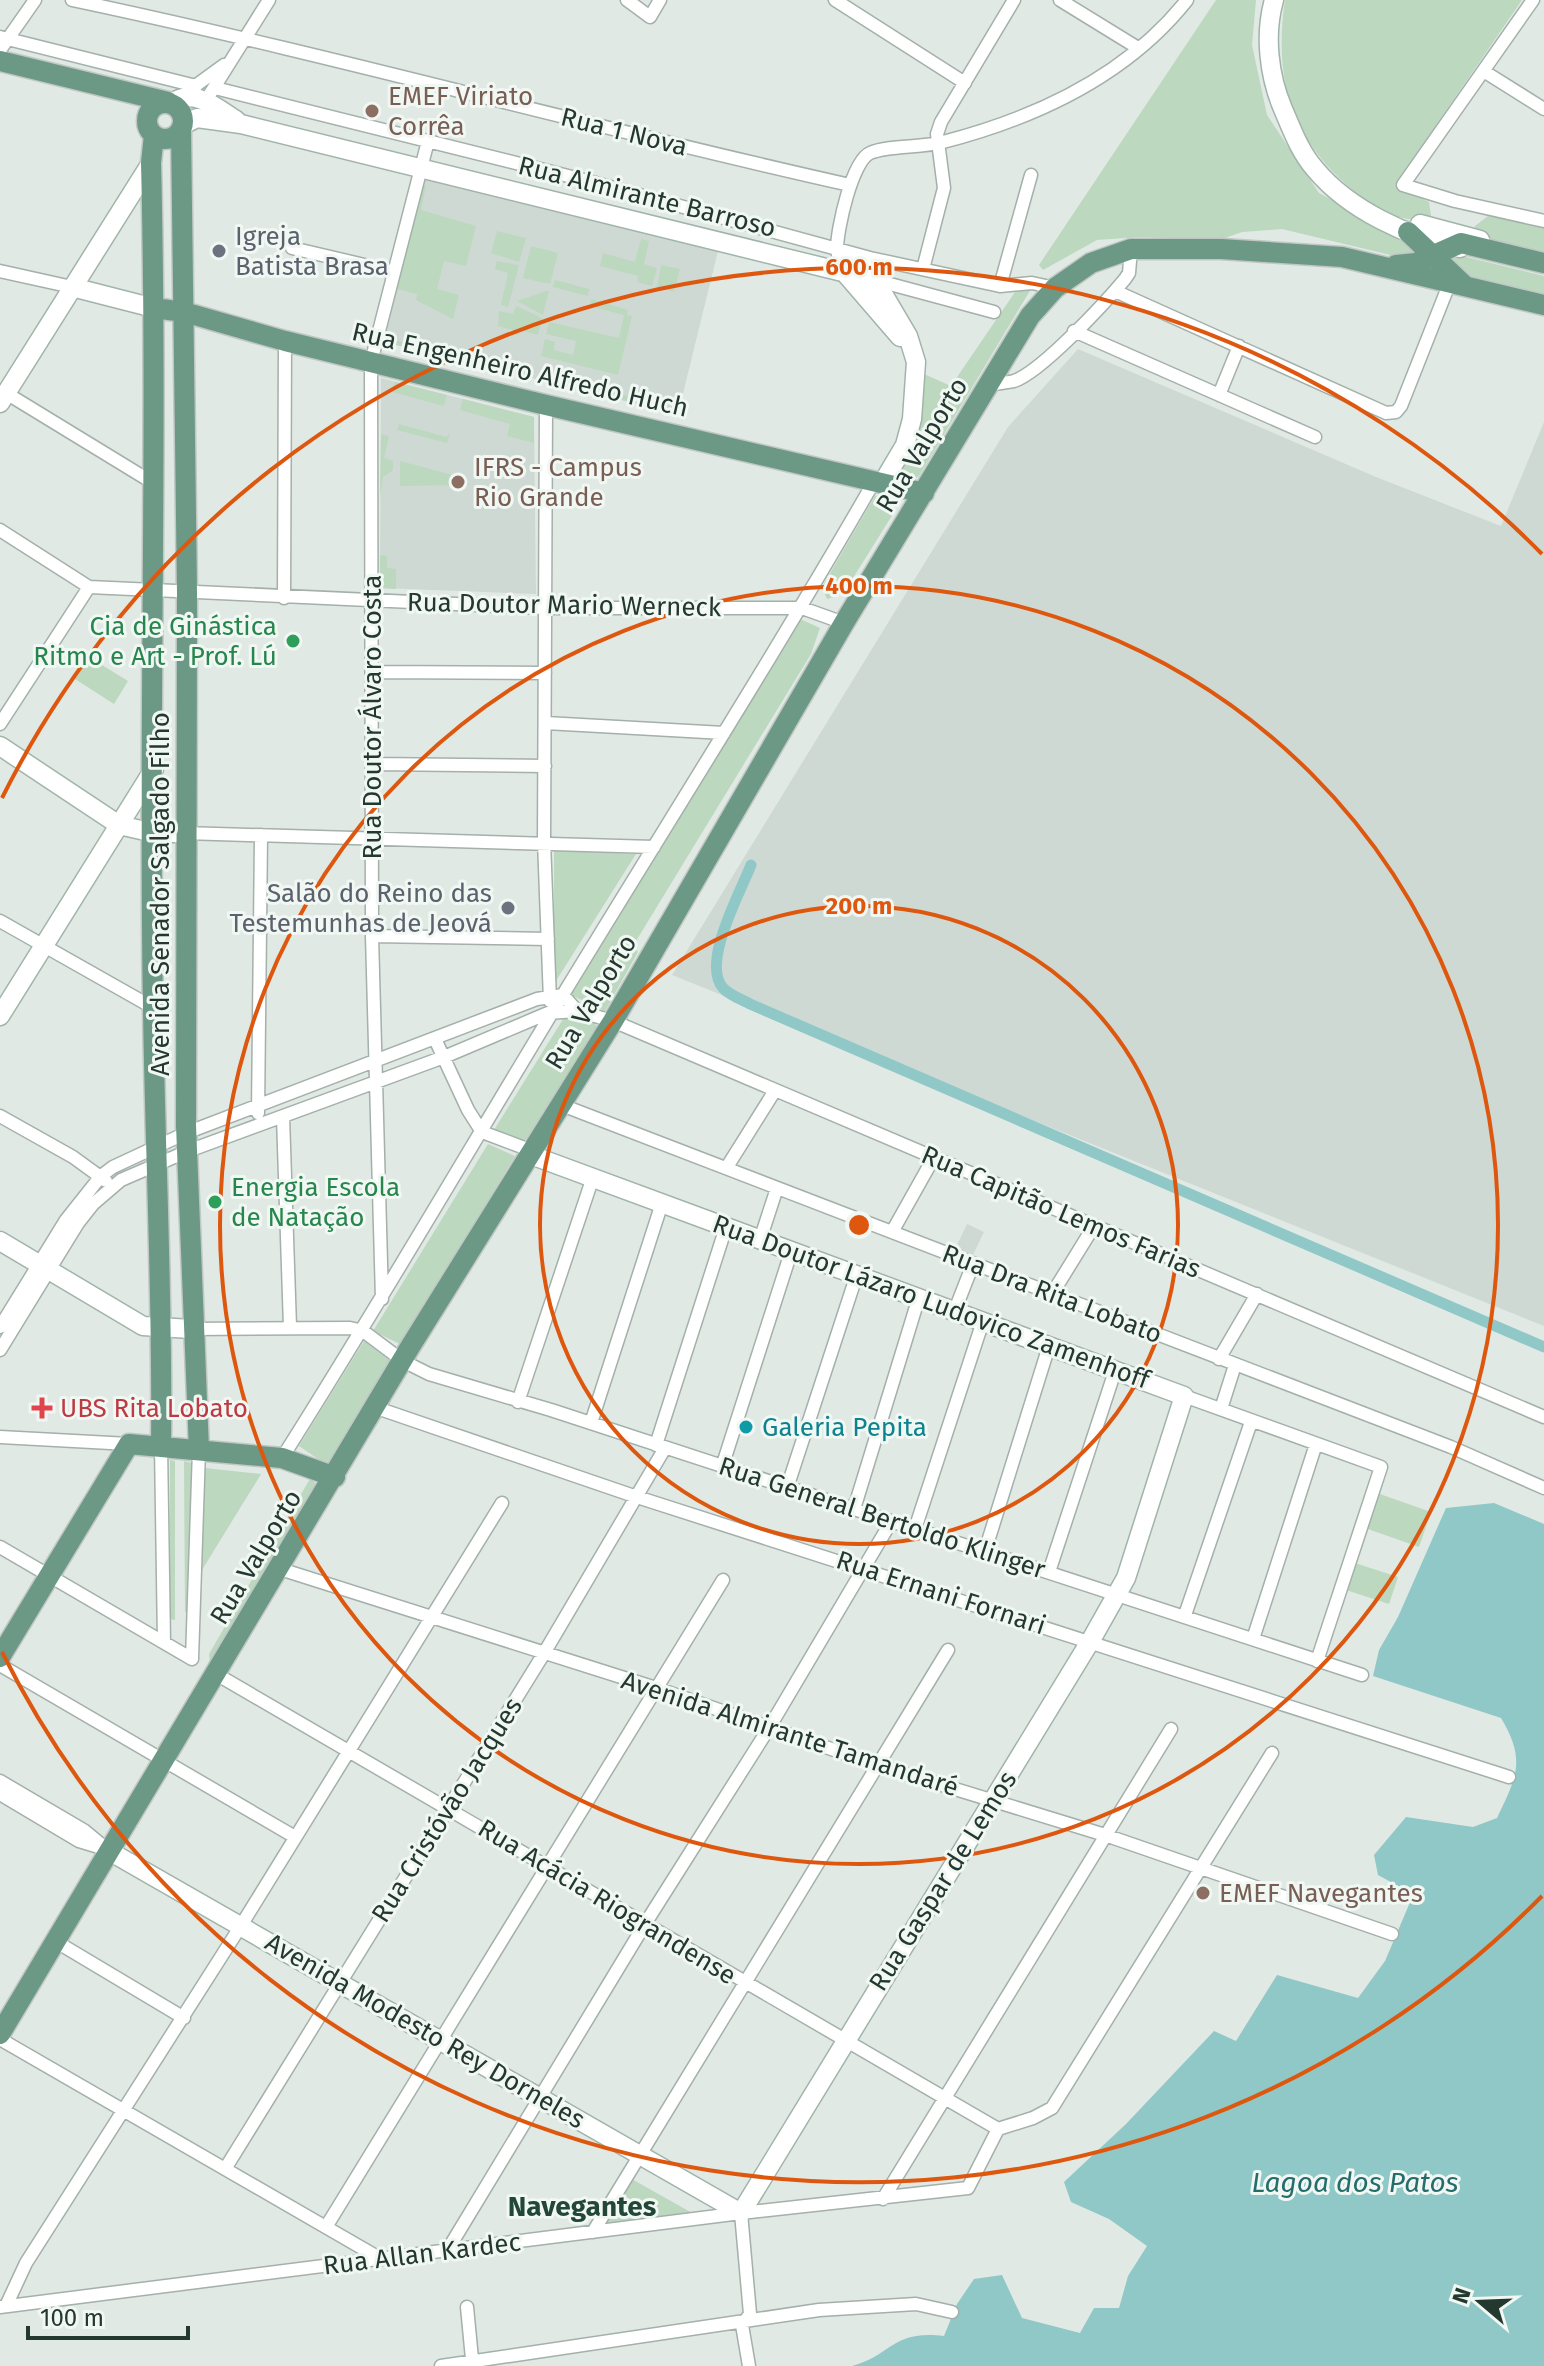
<svg xmlns="http://www.w3.org/2000/svg" width="1544" height="2366" viewBox="0 0 1544 2366" font-family="'Fira Sans',sans-serif">
  <rect width="100%" height="100%" fill="#e1e9e4"/>
  <!-- built -->
  <path fill="#cfd9d3" d="M 424,179 L 718,251 L 678,414 L 384,342 Z
    M 1078,349 L 1376,477 L 1501,526 L 1544,422 L 1544,1326 L 672,975 L 1008,427 Z
    M 381,378 L 534,417 L 536,594 L 380,588 Z
    M 967,1224 L 984,1232 L 972,1257 L 955,1249 Z"/>
  <!-- green -->
  <path fill="#bcd8bf" d="M 1216,0 L 1256,0 L 1252,45 L 1267,115 L 1319,193 L 1413,243 L 1414,251 L 1403,258 L 1282,229 L 1242,232 L 1219,240 L 1140,237 L 1097,240 L 1043,270 L 1039,265 Z
    M 1285,0 L 1522,0 L 1395,185 L 1429,202 L 1431,216 C 1410,225 1386,214 1368,202 C 1296,149 1272,89 1285,0 Z
    M 423,185 L 426,186 L 421,210 L 476,226 L 466,266 L 444,261 L 437,289 L 459,295 L 453,319 L 416,300 L 417,294 L 397,289 Z
    M 1488,216 L 1544,225 L 1544,253 L 1473,236 L 1475,226 Z
    M 497,231 L 526,238 L 519,262 L 491,253 Z
    M 641,239 L 649,241 L 644,264 L 657,268 L 652,286 L 637,282 L 638,276 L 600,266 L 603,253 L 635,262 Z
    M 531,246 L 558,253 L 550,284 L 523,278 Z
    M 1458,255 L 1544,276 L 1544,296 L 1462,276 L 1451,262 Z
    M 497,261 L 519,265 L 508,307 L 501,305 L 508,273 L 495,269 Z
    M 661,265 L 680,269 L 674,292 L 657,287 Z
    M 555,280 L 589,289 L 588,296 L 553,287 Z
    M 1031,289 L 919,476 L 912,481 L 899,474 L 914,446 L 924,374 L 951,386 L 1015,292 Z
    M 546,291 L 549,291 L 543,315 L 517,301 Z
    M 591,299 L 628,310 L 627,315 L 632,316 L 618,375 L 541,356 L 545,339 L 555,342 L 554,350 L 573,355 L 576,341 L 546,334 L 549,322 L 619,338 L 624,315 L 590,306 Z
    M 516,306 L 542,318 L 538,335 L 520,330 L 518,335 L 513,334 L 513,330 L 498,326 L 499,311 L 513,314 Z
    M 390,339 L 449,353 L 449,358 L 389,343 Z
    M 457,355 L 527,371 L 526,376 L 457,360 Z
    M 538,373 L 628,396 L 627,401 L 537,379 Z
    M 395,382 L 447,395 L 444,406 L 392,392 Z
    M 463,399 L 534,417 L 534,443 L 507,436 L 510,424 L 460,410 Z
    M 399,424 L 446,437 L 450,434 L 447,443 L 397,430 Z
    M 381,434 L 389,436 L 384,458 L 393,461 L 393,470 L 383,477 L 380,496 Z
    M 400,461 L 460,477 L 469,485 L 400,486 Z
    M 882,495 L 893,514 L 843,594 L 827,599 L 822,587 L 875,496 Z
    M 380,555 L 387,556 L 387,568 L 396,569 L 396,589 L 380,588 Z
    M 800,619 L 820,628 L 811,654 L 633,946 L 638,952 L 605,1011 L 569,994 Z
    M 89,657 L 128,681 L 114,704 L 75,679 Z
    M 554,851 L 636,854 L 554,984 Z
    M 565,1016 L 591,1020 L 597,1026 L 526,1139 L 522,1141 L 494,1130 Z
    M 488,1144 L 515,1156 L 402,1345 L 373,1331 Z
    M 364,1341 L 390,1361 L 328,1466 L 299,1446 Z
    M 170,1460 L 175,1461 L 175,1620 L 170,1619 Z
    M 184,1461 L 192,1463 L 189,1609 L 185,1613 Z
    M 205,1468 L 261,1474 L 202,1570 Z
    M 311,1477 L 317,1487 L 210,1662 L 209,1654 Z
    M 1377,1493 L 1431,1512 L 1419,1547 L 1365,1528 Z
    M 1355,1563 L 1398,1577 L 1389,1604 L 1346,1590 Z
    M 630,2178 L 694,2214 L 599,2226 Z"/>
  <!-- water -->
  <path fill="#8fc8c7" d="M 1494,1503 L 1544,1524 L 1544,2366 L 852,2366 C 893,2355 891,2330 944,2336 L 957,2304 L 974,2279 L 1002,2275 L 1022,2318 L 1080,2333 L 1094,2308 L 1119,2308 L 1128,2276 L 1147,2246 L 1109,2219 L 1071,2202 L 1064,2182 L 1126,2124 L 1214,2031 L 1236,2041 L 1277,1975 L 1358,1998 L 1385,1961 L 1411,1900 L 1398,1886 L 1378,1875 L 1374,1855 L 1406,1817 L 1473,1827 L 1497,1818 C 1517,1776 1526,1760 1501,1718 L 1373,1676 L 1379,1650 L 1398,1617 L 1446,1508 Z"/>
  <g fill="none" stroke-linecap="round" stroke-linejoin="round">
    <!-- canal -->
    <path stroke="#8fc8c7" stroke-width="11" d="M 751,865 C 740,893 701,963 723,988 C 729,995 743,1000 750,1004 L 1544,1347"/>
    <defs>
      <path id="street" d="M 72,0 C 333,55 589,127 850,185
        M 627,0 L 650,17 L 660,0
        M 835,0 L 965,83
        M 1060,0 L 1138,48
        M 1533,0 L 1403,185 L 1455,201 L 1544,221
        M 0,37 L 196,86
        M 0,50 L 35,0
        M 1485,72 L 1544,109
        M 215,88 L 592,182 L 870,258 L 1000,286 L 1032,283 L 1055,288
        M 191,89 L 224,65
        M 210,94 L 269,0
        M 292,248 L 394,272
        M 870,258 L 875,280 L 994,312
        M 923,269 L 944,188 L 937,134 L 941,122 L 1014,0
        M 0,271 L 72,287
        M 844,272 C 842,265 837,256 837,249 C 837,229 852,161 870,153 C 888,145 922,148 943,142 C 1036,118 1126,77 1187,0
        M 1000,286 L 1031,175
        M 1115,291 L 1386,413 L 1396,412 L 1401,406 L 1450,282
        M 1074,331 L 1315,437
        M 989,385 C 996,383 1006,383 1014,381 C 1041,372 1105,303 1125,279 L 1129,273 L 1131,249
        M 6,393 L 155,484
        M 1219,395 L 1239,346
        M 546,405 L 544,841 L 550,1001
        M 0,530 L 89,587 L 543,608 L 802,608 L 844,623
        M 284,598 L 285,341
        M 372,672 L 545,673
        M 546,723 L 724,733
        M 0,724 L 89,587
        M 373,764 L 545,766
        M 184,833 L 654,847
        M 0,921 L 152,1007
        M 372,936 L 548,939
        M 435,1039 L 468,1110 L 482,1132 L 530,1150
        M 559,1104 L 1451,1447 L 1544,1488
        M 258,1113 L 261,835
        M 0,1116 L 73,1157 L 106,1181
        M 283,1117 L 290,1327
        M 727,1167 L 774,1092
        M 892,1232 L 933,1159
        M 761,1237 L 777,1188
        M 1052,1294 L 1094,1226
        M 382,1299 L 372,936 L 371,362 L 428,141
        M 955,1310 L 973,1264
        M 0,1327 L 66,1220 L 101,1176 L 113,1167 L 186,1133 L 537,999 L 563,995 L 577,1011
        M 191,1329 L 350,1328 L 363,1331 L 403,1361 L 429,1374 L 551,1410 L 1362,1675
        M 0,1350 L 78,1223 L 93,1204 L 121,1180 L 188,1151 L 444,1057 L 548,1013 L 577,1011 L 613,1021 L 1544,1417
        M 1219,1359 L 1257,1294
        M 1184,1396 L 1381,1467 L 1317,1661
        M 518,1402 L 593,1177
        M 374,1407 L 637,1497 L 1509,1777
        M 1221,1409 L 1235,1365
        M 591,1423 L 662,1203
        M 0,1437 L 129,1444
        M 656,1445 L 726,1227
        M 161,1446 L 164,1642
        M 282,1458 C 379,1305 470,1148 564,993 C 668,822 775,654 875,480
        M 722,1467 L 792,1249
        M 787,1488 L 857,1274
        M 854,1509 L 919,1297
        M 915,1529 L 983,1321
        M 0,1547 L 192,1659 L 199,1450
        M 985,1551 L 1049,1346
        M 277,1568 L 659,1689 L 880,1766 L 1105,1835 L 1392,1934
        M 1049,1572 L 1115,1371
        M 1185,1615 L 1251,1422
        M 1253,1639 L 1316,1444
        M 0,1665 L 295,1837
        M 216,1674 L 998,2129
        M 0,1781 L 85,1831 L 109,1851
        M 0,1794 L 79,1841 L 102,1848
        M 55,1941 L 184,2018
        M 0,2039 L 381,2259
        M 998,2129 L 1033,2118 L 1052,2108 L 1272,1753
        M 225,2169 L 543,1655 L 665,1448
        M 883,2199 L 1171,1729
        M 741,2213 L 750,2314 L 742,2325 L 749,2366
        M 326,2227 L 723,1580
        M 593,2232 L 948,1650
        M 447,2251 L 645,1924 L 769,1728 L 891,1522
        M 6,2306 L 26,2263 L 242,1924 L 502,1503
        M 0,2307 L 741,2213 L 968,2188 L 998,2129
        M 467,2307 L 472,2359
        M 441,2366 L 819,2310 L 916,2304 L 952,2312"/>
      <path id="secondary" d="M 1274,0 C 1264,35 1269,76 1283,109 C 1292,130 1300,152 1315,169 C 1349,210 1408,237 1460,248
        M 172,103 C 193,87 217,108 236,120
        M 183,125 L 197,118 L 241,124 L 875,280 L 908,336 L 916,362 L 912,419 L 905,445 L 883,482
        M 1420,224 L 1480,240
        M 844,272 L 900,337
        M 72,287 L 154,308
        M 0,403 L 151,163
        M 0,746 L 119,825 L 154,833 L 184,833
        M 0,1016 L 154,769
        M 0,1241 L 143,1326 L 191,1329
        M 109,1851 L 741,2213 L 1091,1640 L 1126,1578 L 1184,1396 L 539,1158 L 530,1150"/>
      <path id="primary" d="M 0,61 L 168,102
        M147 121a18 18 0 1 1 36 0a18 18 0 1 1-36 0Z
        M 181,130 L 187,593 L 186,1125 L 199,1450
        M 154,135 L 151,163 C 158,445 148,726 153,1008 C 155,1154 163,1300 161,1446
        M 1408,232 L 1463,284
        M 1396,265 L 1416,263 L 1461,243 L 1544,263
        M 154,308 L 184,312 L 285,341 L 546,405 L 924,493
        M 0,1657 L 129,1444 L 282,1458 L 335,1477
        M 0,2034 L 410,1347 L 613,1021 L 844,623 L 1030,316 L 1055,288 L 1091,263 L 1131,249 L 1221,249 L 1342,257 L 1544,305"/>
    </defs>
    <!-- street casing -->
    <use href="#street" stroke="#a4b0aa" stroke-width="15"/>
    <!-- secondary casing -->
    <use href="#secondary" stroke="#a1b4aa" stroke-width="21"/>
    <!-- primary casing -->
    <use href="#primary" stroke="#c1c7c5" stroke-width="23"/>
    <!-- street -->
    <use href="#street" stroke="#fff" stroke-width="12"/>
    <!-- secondary -->
    <use href="#secondary" stroke="#fff" stroke-width="18"/>
    <!-- primary -->
    <use href="#primary" stroke="#6b9986" stroke-width="20"/>
  </g>
  <!-- distance rings -->
  <g fill="none" stroke="#de570e" stroke-width="4">
    <circle cx="859" cy="1225" r="319"/>
    <circle cx="859" cy="1225" r="639"/>
    <path d="M1542 1896A958 958 0 0 1 2 1652M2 798A958 958 0 0 1 1542 554"/>
  </g>
  <!-- markers -->
  <g fill="#8d6e63" stroke="#f1f7f3" stroke-width="3">
    <circle cx="372" cy="111" r="8"/>
    <circle cx="458" cy="482" r="8"/>
    <circle cx="1203" cy="1893" r="8"/>
  </g>
  <g fill="#6b7280" stroke="#f1f7f3" stroke-width="3">
    <circle cx="219" cy="251" r="8"/>
    <circle cx="508" cy="908" r="8"/>
  </g>
  <g fill="#2e9e5b" stroke="#f1f7f3" stroke-width="3">
    <circle cx="293" cy="641" r="8"/>
    <circle cx="215" cy="1202" r="8"/>
  </g>
  <path fill="#e0444e" stroke="#f1f7f3" stroke-width="3" d="M38 1396h8v8h8v8h-8v8h-8v-8h-8v-8h8z"/>
  <circle fill="#0f9aa8" stroke="#f1f7f3" stroke-width="3" cx="746" cy="1427" r="8"/>
  <g text-anchor="middle" dominant-baseline="central" stroke-width="6" stroke-linejoin="round" paint-order="stroke">
    <!-- education labels -->
    <g font-size="26" fill="#785e54" stroke="#f1f7f3" text-anchor="start">
      <text x="388" y="96">EMEF Viriato<tspan x="388" dy="30">Corrêa</tspan></text>
      <text x="474" y="467">IFRS - Campus<tspan x="474" dy="30">Rio Grande</tspan></text>
      <text x="1219" y="1893">EMEF Navegantes</text>
    </g>
    <!-- street labels -->
    <g font-size="26" fill="#23382f" stroke="#f1f7f3">
      <text transform="translate(624 132) rotate(14)">Rua 1 Nova</text>
      <text transform="translate(647 197) rotate(14)">Rua Almirante Barroso</text>
      <text transform="translate(520 370) rotate(13)">Rua Engenheiro Alfredo Huch</text>
      <text transform="translate(922 445) rotate(-59)">Rua Valporto</text>
      <text transform="translate(564 605) rotate(1)">Rua Doutor Mario Werneck</text>
      <text transform="translate(372 717) rotate(-90)">Rua Doutor Álvaro Costa</text>
      <text transform="translate(160 894) rotate(-90)">Avenida Senador Salgado Filho</text>
      <text transform="translate(591 1002) rotate(-59)">Rua Valporto</text>
      <text transform="translate(1061 1212) rotate(23)">Rua Capitão Lemos Farias</text>
      <text transform="translate(1052 1294) rotate(21)">Rua Dra Rita Lobato</text>
      <text transform="translate(931 1302) rotate(20)">Rua Doutor Lázaro Ludovico Zamenhoff</text>
      <text transform="translate(882 1518) rotate(18)">Rua General Bertoldo Klinger</text>
      <text transform="translate(256 1557) rotate(-59)">Rua Valporto</text>
      <text transform="translate(941 1593) rotate(18)">Rua Ernani Fornari</text>
      <text transform="translate(790 1734) rotate(18)">Avenida Almirante Tamandaré</text>
      <text transform="translate(447 1810) rotate(-58)">Rua Cristóvão Jacques</text>
      <text transform="translate(943 1881) rotate(-58)">Rua Gaspar de Lemos</text>
      <text transform="translate(607 1902) rotate(31)">Rua Acácia Riograndense</text>
      <text transform="translate(425 2031) rotate(30)">Avenida Modesto Rey Dorneles</text>
      <text transform="translate(422 2254) rotate(-7)">Rua Allan Kardec</text>
    </g>
    <!-- worship labels -->
    <g font-size="26" fill="#5b616d" stroke="#f1f7f3" text-anchor="start">
      <text x="235" y="236">Igreja<tspan x="235" dy="30">Batista Brasa</tspan></text>
      <text x="492" y="893" text-anchor="end">Salão do Reino das<tspan x="492" dy="30">Testemunhas de Jeová</tspan></text>
    </g>
    <!-- leisure labels -->
    <g font-size="26" fill="#27864d" stroke="#f1f7f3" text-anchor="end">
      <text x="277" y="626">Cia de Ginástica<tspan x="277" dy="30">Ritmo e Art - Prof. Lú</tspan></text>
      <text x="231" y="1187" text-anchor="start">Energia Escola<tspan x="231" dy="30">de Natação</tspan></text>
    </g>
    <!-- health labels -->
    <g font-size="26" fill="#be3a42" stroke="#f1f7f3" text-anchor="start">
      <text x="60" y="1408">UBS Rita Lobato</text>
    </g>
    <!-- culture labels -->
    <g font-size="26" fill="#0d838f" stroke="#f1f7f3" text-anchor="start">
      <text x="762" y="1427">Galeria Pepita</text>
    </g>
    <!-- water labels -->
    <g font-size="28" font-style="italic" fill="#256c6c" stroke="#f1f7f3">
      <text x="1355" y="2182">Lagoa dos Patos</text>
    </g>
    <!-- neighbourhood labels -->
    <g font-size="28" font-weight="bold" fill="#224738" stroke="#f1f7f3">
      <text x="582" y="2206">Navegantes</text>
    </g>
  </g>
  <circle cx="859" cy="1225" r="12" fill="#de570e" stroke="#f1f7f3" stroke-width="4"/>
  <g font-size="24" text-anchor="middle" font-weight="bold" fill="#de570e" stroke="#f1f7f3" stroke-width="6" stroke-linejoin="round" paint-order="stroke">
    <text x="859" y="275">600 m</text>
    <text x="859" y="594">400 m</text>
    <text x="859" y="914">200 m</text>
  </g>
  <!-- north arrow -->
  <g transform="translate(1480 2302) rotate(289)" stroke="#f1f7f3" stroke-width="6" paint-order="stroke">
  <path d="M0-6L14 30L0 20L-14 30Z" fill="#23382f"/>
  <text y="-12" font-size="22" font-weight="bold" text-anchor="middle" fill="#23382f">N</text>
  </g>
  <!-- scale -->
  <path d="M28 2326v12h160v-12" fill="none" stroke="#23382f" stroke-width="4"/>
  <text x="40" y="2326" font-size="24" fill="#23382f" stroke="#f1f7f3" stroke-width="6" paint-order="stroke">100 m</text>
</svg>
